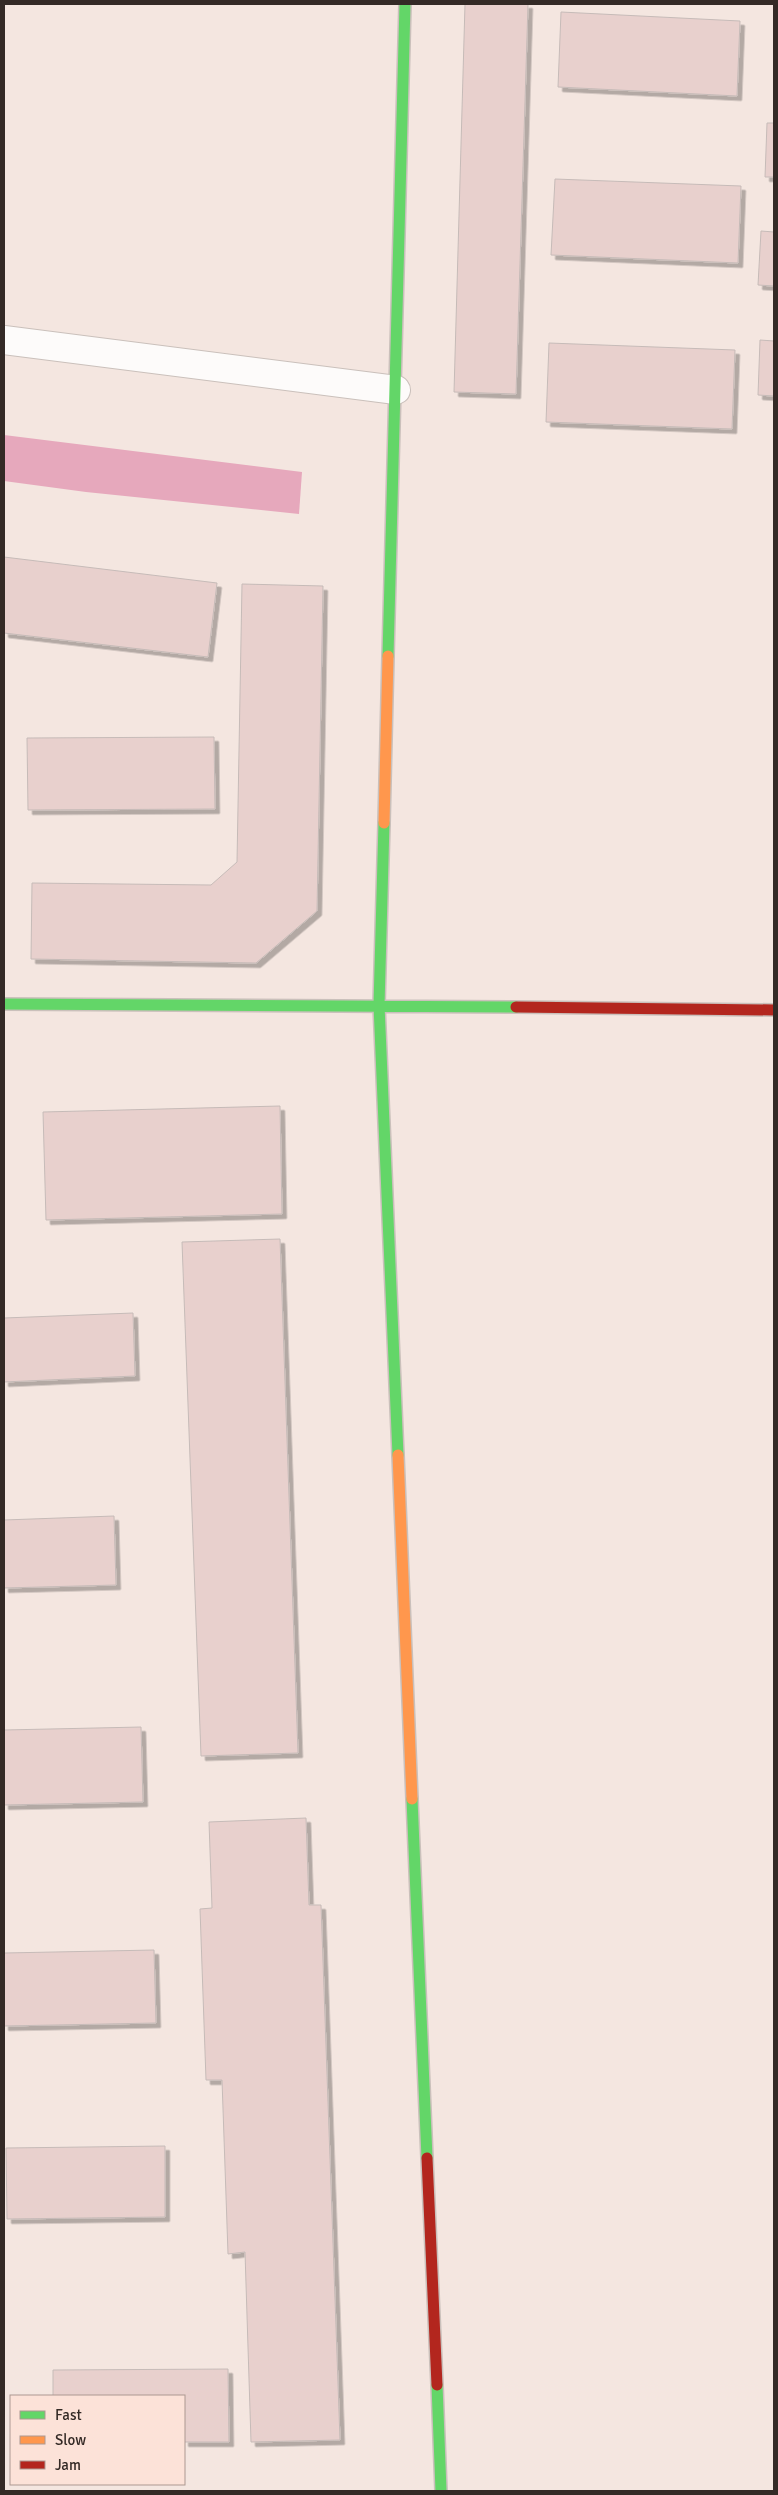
<svg xmlns="http://www.w3.org/2000/svg" width="778" height="2495" viewBox="0 0 778 2495" font-family="Signika,sans-serif">
  <defs>
    <filter id="shadow"><feDropShadow dx="4.5" dy="4.5" stdDeviation="0" flood-color="#0004"/></filter>
  </defs>
  <rect width="100%" height="100%" fill="#f4e6e0"/>
  <!-- water -->
  <path fill="#e6a8bc" d="M 4,435 L 302,472 L 299,514 L 86,492 L 4,481 Z"/>
  <!-- building -->
  <path fill="#e8d0cd" stroke="#c6bbb8" filter="url(#shadow)" d="M 465,4 L 528,4 L 516,394 L 454,392 Z
    M 561,12 L 740,21 L 737,96 L 558,87 Z
    M 767,123 L 774,123 L 774,177 L 765,177 Z
    M 555,179 L 741,186 L 738,263 L 551,255 Z
    M 761,231 L 774,232 L 774,286 L 758,285 Z
    M 760,340 L 774,341 L 774,396 L 758,395 Z
    M 549,343 L 735,350 L 732,429 L 546,422 Z
    M 4,557 L 217,583 L 208,657 L 4,633 Z
    M 242,584 L 323,586 L 317,911 L 256,963 L 31,959 L 32,883 L 211,885 L 237,862 Z
    M 214,737 L 215,809 L 28,810 L 27,738 Z
    M 280,1106 L 282,1214 L 46,1220 L 43,1112 Z
    M 280,1239 L 298,1753 L 201,1756 L 182,1242 Z
    M 133,1313 L 135,1376 L 4,1382 L 4,1318 Z
    M 114,1516 L 116,1585 L 4,1588 L 4,1520 Z
    M 141,1727 L 143,1802 L 4,1805 L 4,1730 Z
    M 306,1818 L 309,1905 L 321,1905 L 340,2440 L 251,2442 L 245,2252 L 228,2254 L 222,2080 L 206,2080 L 200,1909 L 212,1908 L 209,1822 Z
    M 154,1950 L 156,2023 L 4,2026 L 4,1953 Z
    M 165,2146 L 165,2217 L 7,2219 L 6,2148 Z
    M 228,2369 L 229,2442 L 184,2442 L 184,2396 L 53,2396 L 53,2370 Z"/>
  <g fill="none" stroke-linecap="round" stroke-linejoin="round">
    <defs>
      <path id="street" d="M 4,340 L 396,390"/>
      <path id="fast" d="M 388,656 L 405,4
        M 384,823 L 379,1005 L 398,1455
        M 4,1004 L 516,1007
        M 412,1799 L 427,2158
        M 437,2385 L 441,2491"/>
      <path id="slow" d="M 384,823 L 388,656
        M 398,1455 L 412,1799"/>
      <path id="jam" d="M 516,1007 L 774,1010
        M 427,2158 L 437,2385"/>
    </defs>
    <!-- street casing -->
    <use href="#street" stroke="#cac0bb" stroke-width="30"/>
    <!-- fast casing -->
    <use href="#fast" stroke="#cac0bb" stroke-width="14"/>
    <!-- slow casing -->
    <use href="#slow" stroke="#cac0bb" stroke-width="14"/>
    <!-- jam casing -->
    <use href="#jam" stroke="#cac0bb" stroke-width="14"/>
    <!-- street -->
    <use href="#street" stroke="#fdfbfa" stroke-width="28"/>
    <!-- fast -->
    <use href="#fast" stroke="#63d668" stroke-width="11"/>
    <!-- slow -->
    <use href="#slow" stroke="#ff974d" stroke-width="11"/>
    <!-- jam -->
    <use href="#jam" stroke="#b3261e" stroke-width="11"/>
  </g>
  <!-- border -->
  <rect width="778" height="2495" fill="none" stroke="#342a26" stroke-width="10"/>
  <!-- legend -->
  <rect x="10" y="2395" width="175" height="90" fill="#fce2d8" stroke="#ac9891"/>
  <rect x="20" y="2411" width="25" height="8" fill="#63d668" stroke="#ac9891"/>
  <text x="55" y="2420" font-size="15" fill="#342a26">Fast</text>
  <rect x="20" y="2436" width="25" height="8" fill="#ff974d" stroke="#ac9891"/>
  <text x="55" y="2445" font-size="15" fill="#342a26">Slow</text>
  <rect x="20" y="2461" width="25" height="8" fill="#b3261e" stroke="#ac9891"/>
  <text x="55" y="2470" font-size="15" fill="#342a26">Jam</text>
</svg>
